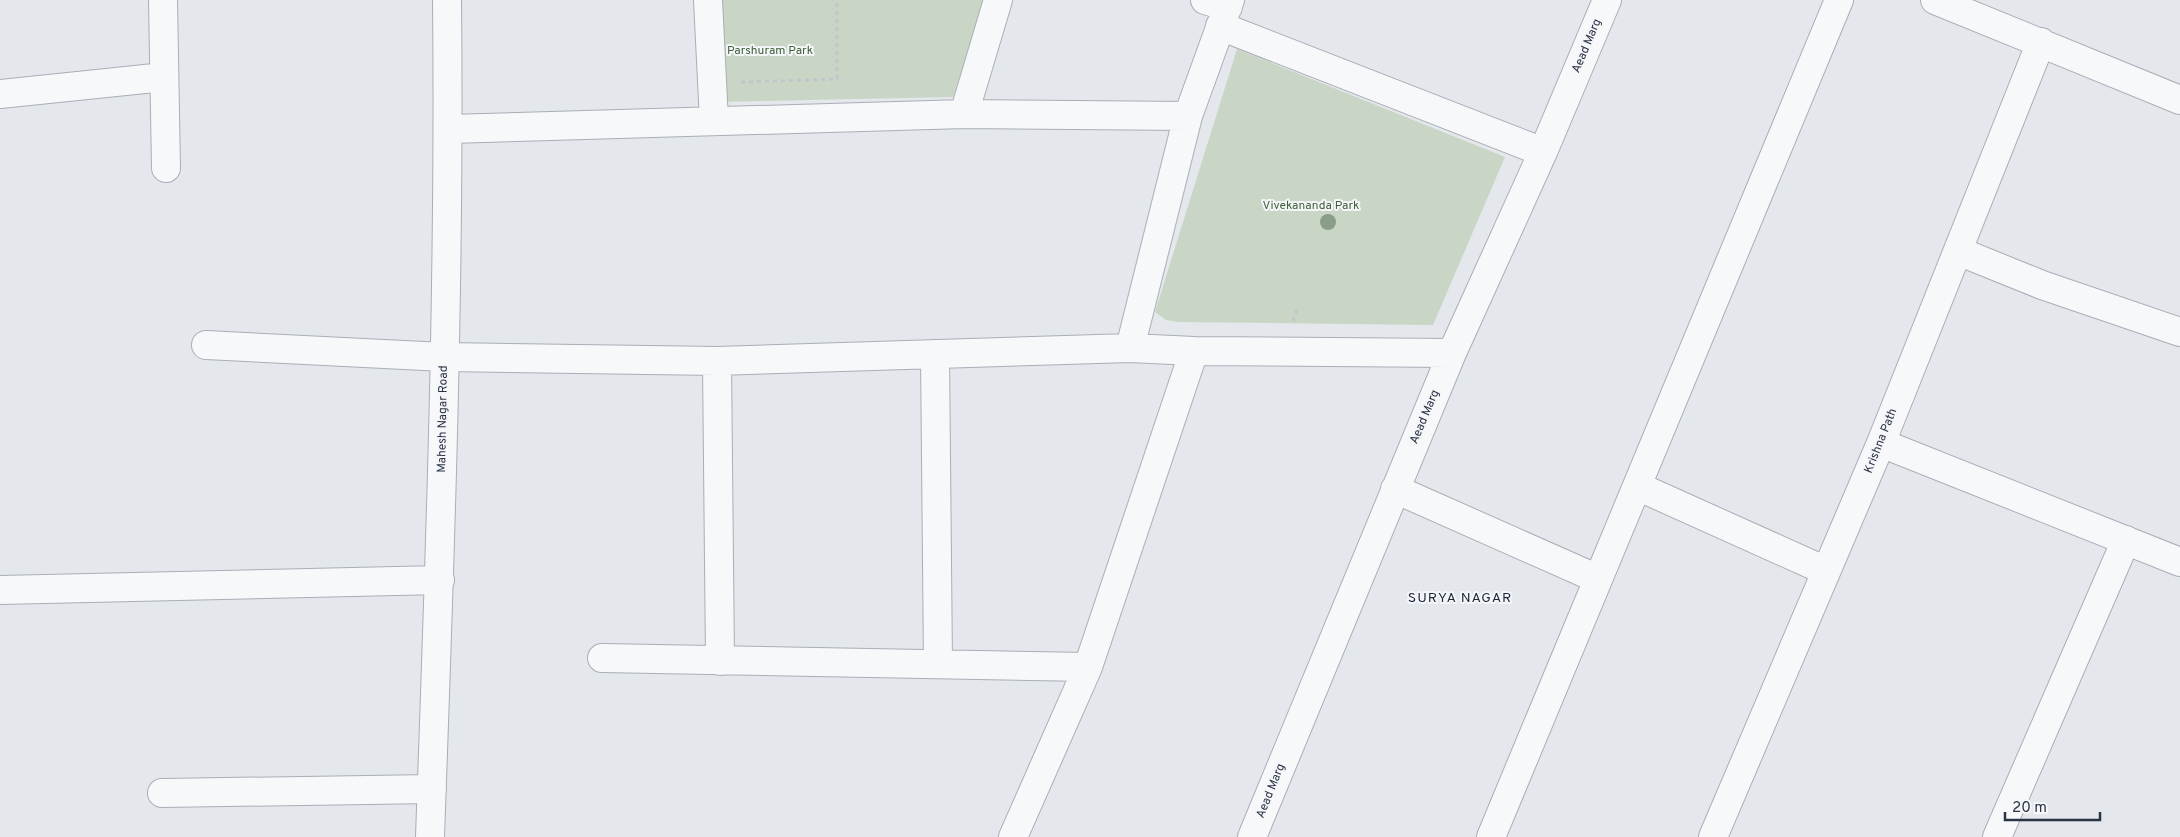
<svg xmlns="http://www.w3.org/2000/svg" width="2180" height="837" viewBox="0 0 2180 837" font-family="Overpass,sans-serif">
  <rect width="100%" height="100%" fill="#e4e7ec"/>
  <!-- green -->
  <path fill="#c9d6c5" d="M 718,0 L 985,0 L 953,97 L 721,102 Z
    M 1237,49 L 1505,157 L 1433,325 L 1179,322 L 1166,320 L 1155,312 Z"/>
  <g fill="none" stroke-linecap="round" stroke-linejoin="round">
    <defs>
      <path id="minor" d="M 163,0 L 166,168
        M 708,0 L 714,121
        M 1205,0 L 1228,7
        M 1935,0 L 2180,100
        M 1220,26 L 1543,152
        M 0,94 L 164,77
        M 964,114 L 998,0
        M 449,129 L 964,114 L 1188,116
        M 1958,251 L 2042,285 L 2180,332
        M 206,345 L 444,357 L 717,361 L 1130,348 L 1194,351 L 1452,353
        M 1130,348 L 1188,116 L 1230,0
        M 935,354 L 938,664
        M 717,361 L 720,661
        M 1881,443 L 2180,562
        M 1637,486 L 1826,571
        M 1395,489 L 1598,579
        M 0,590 L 440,580
        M 602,658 L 1088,667
        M 162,793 L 432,789
        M 430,837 C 440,558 450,279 447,0
        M 1013,837 L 1088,667 L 1194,351
        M 1252,837 L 1452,353 L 1543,152 L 1607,0
        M 1491,837 L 1839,0
        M 1713,837 L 1881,443 L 2041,42
        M 1997,837 L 2126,540"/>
    </defs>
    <!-- minor casing -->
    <use href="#minor" stroke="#a9aeb7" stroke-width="30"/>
    <!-- path -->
    <path stroke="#c2c5cb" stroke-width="3" stroke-dasharray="4 4" stroke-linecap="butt" d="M 741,82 L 837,79 L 837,0
      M 1293,321 L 1298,306"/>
    <!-- minor -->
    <use href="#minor" stroke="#f7f8fa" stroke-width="28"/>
  </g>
  <!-- trees -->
  <circle fill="#899d89" cx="1328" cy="222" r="8"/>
  <g text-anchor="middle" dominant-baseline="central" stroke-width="4" stroke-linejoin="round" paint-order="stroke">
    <!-- street labels -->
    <g font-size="12" fill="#2b3445" stroke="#f4f6f9">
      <text transform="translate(1587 46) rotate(-67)">Aead Marg</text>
      <text transform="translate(1425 417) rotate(-67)">Aead Marg</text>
      <text transform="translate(443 419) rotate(-89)">Mahesh Nagar Road</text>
      <text transform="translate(1881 441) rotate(-68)">Krishna Path</text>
      <text transform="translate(1271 791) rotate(-68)">Aead Marg</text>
    </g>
    <!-- park labels -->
    <g font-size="12" fill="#3f6138" stroke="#f4f6f9">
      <text x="770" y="51">Parshuram Park</text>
      <text x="1311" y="206">Vivekananda Park</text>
    </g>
    <!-- neighbourhood labels -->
    <g font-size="14" letter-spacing="1" fill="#1d2536" stroke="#f4f6f9">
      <text x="1460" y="598">SURYA NAGAR</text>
    </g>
  </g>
  <!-- scale -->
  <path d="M2005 812v8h95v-8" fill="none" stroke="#2b3445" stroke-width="2.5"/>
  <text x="2012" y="812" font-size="15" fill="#2b3445" stroke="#f4f6f9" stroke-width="4" paint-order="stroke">20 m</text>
</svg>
